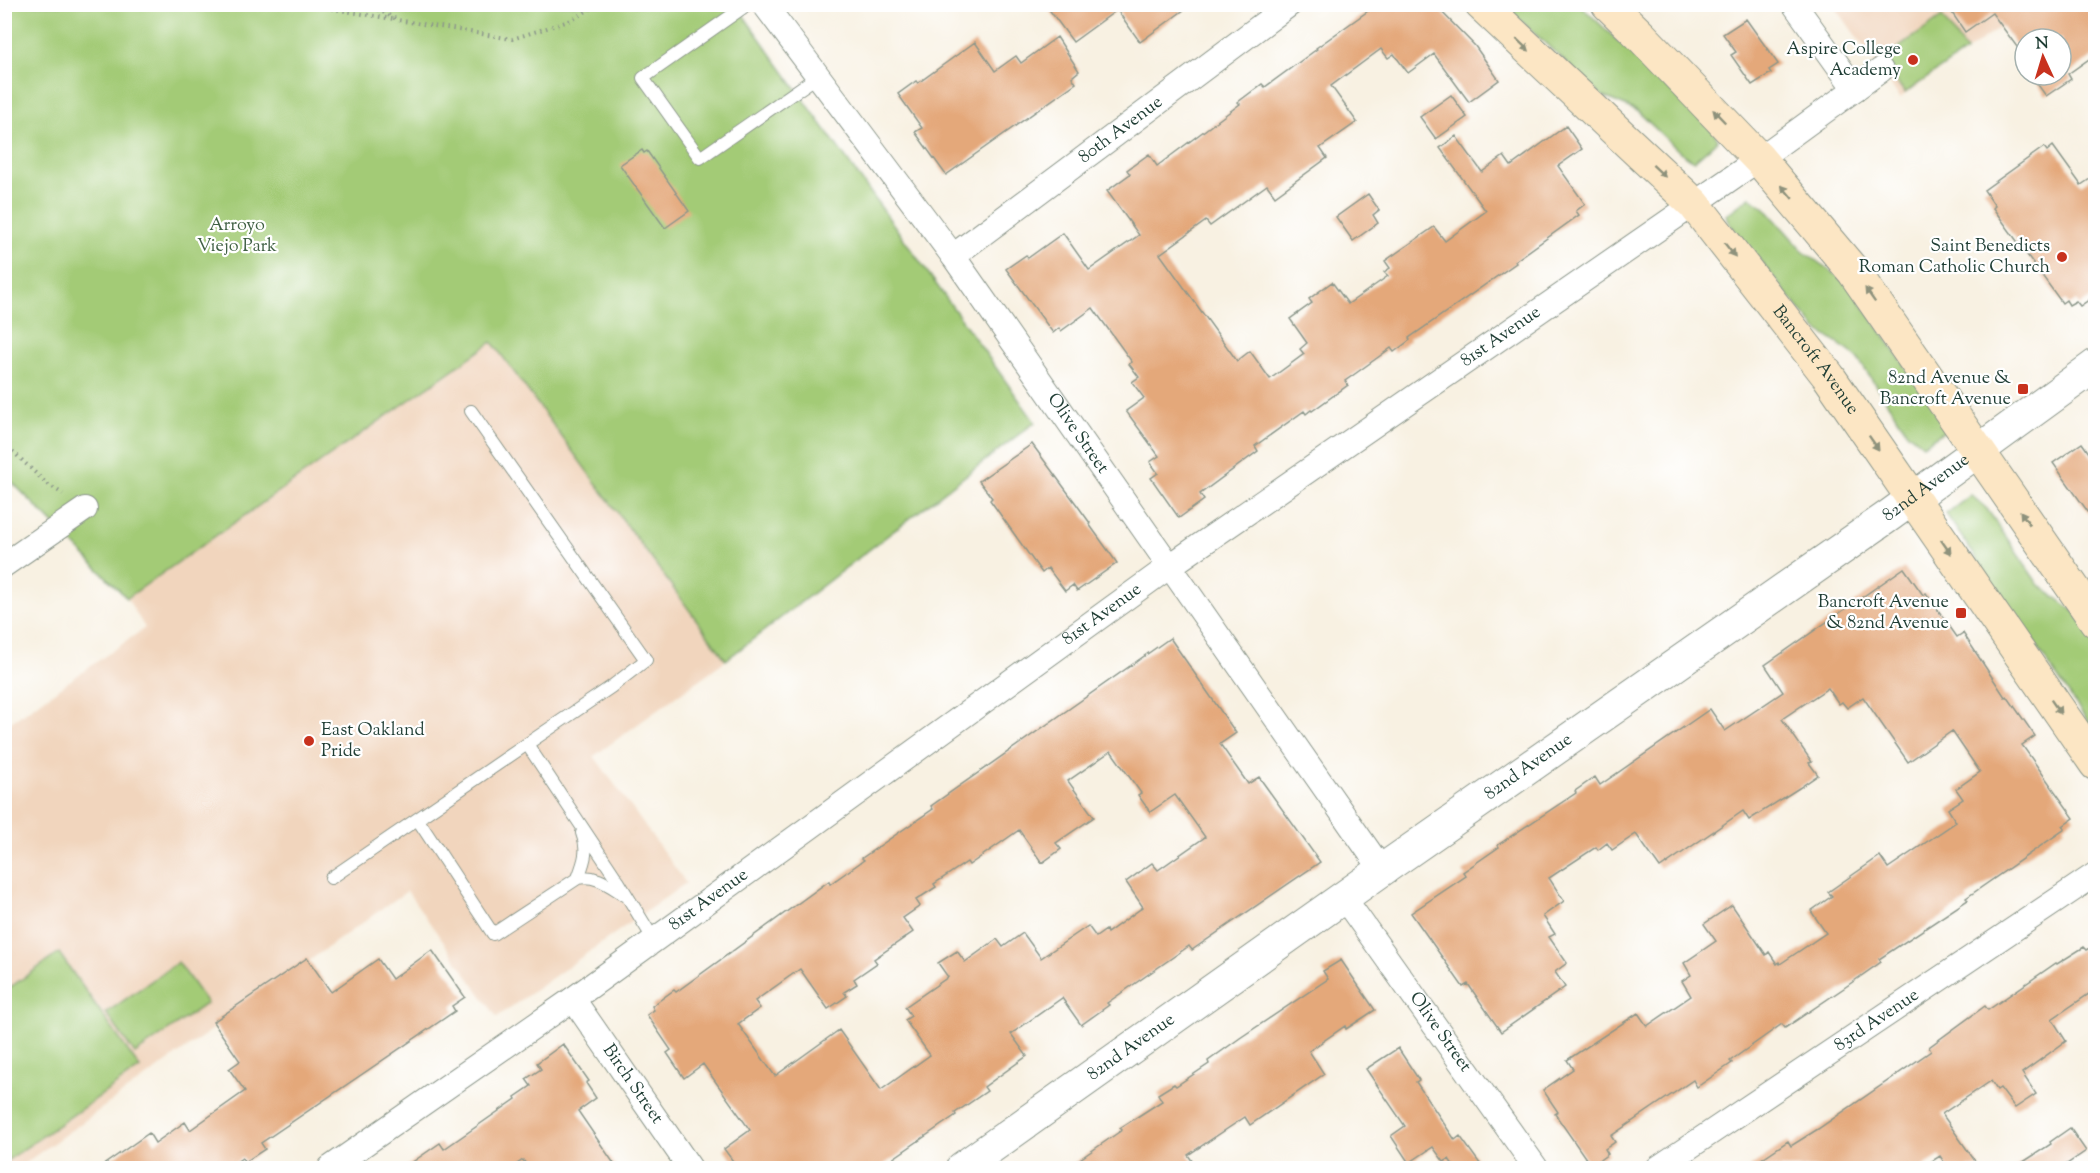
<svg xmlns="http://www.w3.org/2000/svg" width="2100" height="1173" viewBox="0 0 2100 1173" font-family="'Sorts Mill Goudy',serif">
  <rect width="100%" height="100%" fill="#fff"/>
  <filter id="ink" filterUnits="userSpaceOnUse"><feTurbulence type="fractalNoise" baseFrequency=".0167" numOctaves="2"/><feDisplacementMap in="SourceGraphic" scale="12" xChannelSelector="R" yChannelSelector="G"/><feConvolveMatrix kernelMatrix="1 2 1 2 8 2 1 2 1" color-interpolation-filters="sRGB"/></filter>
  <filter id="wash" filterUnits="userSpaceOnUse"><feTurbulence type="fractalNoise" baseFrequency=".008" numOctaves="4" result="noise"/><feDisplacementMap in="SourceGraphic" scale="24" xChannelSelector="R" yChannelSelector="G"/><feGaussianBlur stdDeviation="1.35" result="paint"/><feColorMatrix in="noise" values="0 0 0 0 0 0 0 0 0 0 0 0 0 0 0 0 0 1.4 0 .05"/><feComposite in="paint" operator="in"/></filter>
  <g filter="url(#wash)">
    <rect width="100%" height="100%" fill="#f8f1e2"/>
    <!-- built -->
    <path fill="#f1d5bd" d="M 1834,5 L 2032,5 L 1900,98 Z
      M 492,342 L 726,660 L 594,756 L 686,883 L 497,1017 L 407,891 L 18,1168 L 4,1168 L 4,727 L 145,628 L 127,598 Z"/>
    <!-- green -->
    <path fill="#a3cb76" stroke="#618455" stroke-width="1.5" d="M 4,5 L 736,5 L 1035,422 L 726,660 L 492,342 L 127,598 L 5,475 Z
      M 1504,5 L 1580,5 L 1713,131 L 1718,140 L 1694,161 L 1680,152 L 1637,111 L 1602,96 Z
      M 1942,17 L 1966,51 L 1905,93 L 1881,60 Z
      M 1750,197 L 1764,207 L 1804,252 L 1847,283 L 1949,428 L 1923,445 L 1907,432 L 1858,359 L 1849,351 L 1816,329 L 1728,222 L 1726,215 Z
      M 1971,495 L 1987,509 L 2038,584 L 2075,612 L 2095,642 L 2095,732 L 1946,514 Z
      M 59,953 L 140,1068 L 5,1162 L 5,991 Z
      M 178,962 L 207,1003 L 135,1054 L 106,1013 Z"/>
    <g id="blocks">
      <!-- building -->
      <path fill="#e4a87a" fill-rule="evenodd" d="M 1045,4 L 1192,4 L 1140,42 L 1117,10 L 1073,42 Z
        M 1378,4 L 1434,4 L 1475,46 L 1499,80 L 1469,102 L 1434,54 L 1408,73 L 1394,54 L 1388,58 L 1381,49 L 1331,86 L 1357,122 L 1320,148 L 1327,158 L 1275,196 L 1267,185 L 1210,226 L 1206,221 L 1160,254 L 1237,361 L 1250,351 L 1270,379 L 1304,354 L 1300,349 L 1307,343 L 1290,319 L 1312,303 L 1309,299 L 1332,282 L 1348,304 L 1388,276 L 1384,272 L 1390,268 L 1385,261 L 1434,227 L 1445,241 L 1486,211 L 1440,148 L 1456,136 L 1482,172 L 1504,156 L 1511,166 L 1566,126 L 1582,149 L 1558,166 L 1585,204 L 1576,211 L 1579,215 L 1515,261 L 1516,263 L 1409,338 L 1410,340 L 1394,352 L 1391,348 L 1352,376 L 1345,381 L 1348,385 L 1312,411 L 1311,410 L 1306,414 L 1304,411 L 1255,446 L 1258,451 L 1200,494 L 1204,500 L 1179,518 L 1151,478 L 1158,473 L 1150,462 L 1159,456 L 1126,411 L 1144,398 L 1132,382 L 1139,377 L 1129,364 L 1132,362 L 1093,308 L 1061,331 L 1059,328 L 1053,333 L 1006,269 L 1026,255 L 1028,258 L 1063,233 L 1089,270 L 1139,235 L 1107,191 L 1130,174 L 1127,170 L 1149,154 L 1157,166 L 1240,104 L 1238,102 L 1262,84 L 1265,87 L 1317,49 L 1316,48 Z
        M 1946,4 L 2096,4 L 2096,54 L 2068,74 L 2071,79 L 2046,96 L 2031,75 L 2061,75 L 2061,39 L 2025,39 L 2025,67 L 2018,58 L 2023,55 L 1992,13 L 1965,32 Z
        M 1746,19 L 1778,64 L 1769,70 L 1771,73 L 1752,85 L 1731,55 L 1736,52 L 1723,34 Z
        M 1057,37 L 1079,71 L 1072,77 L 1076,83 L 946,175 L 915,132 L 922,128 L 898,94 L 916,81 L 918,83 L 975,42 L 995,71 L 1016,56 L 1021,63 Z
        M 1451,95 L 1467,117 L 1436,139 L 1420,117 Z
        M 2053,146 L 2081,185 L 2096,175 L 2096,295 L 2080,306 L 2076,301 L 2069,305 L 2066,300 L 2062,303 L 1993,208 L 1995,206 L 1984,190 L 2044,147 L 2047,151 Z
        M 642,150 L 644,153 L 647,151 L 689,211 L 665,228 L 620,165 Z
        M 1368,194 L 1379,210 L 1373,215 L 1378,223 L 1353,241 L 1336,217 Z
        M 2082,443 L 2096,463 L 2096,523 L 2053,463 Z
        M 1032,444 L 1077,505 L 1090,523 L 1089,524 L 1117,563 L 1077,591 L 1073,585 L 1065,591 L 1048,568 L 1042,573 L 990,500 L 992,498 L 979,481 Z
        M 1904,568 L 1923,595 L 1926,593 L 1957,637 L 1963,633 L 2005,697 L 2007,696 L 2035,736 L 2022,745 L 2074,818 L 2063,826 L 2065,829 L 1966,898 L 1968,900 L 1879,959 L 1881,962 L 1844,988 L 1785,1028 L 1782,1024 L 1730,1061 L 1732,1063 L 1697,1087 L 1693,1080 L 1611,1136 L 1615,1142 L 1605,1149 L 1608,1154 L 1591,1166 L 1555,1114 L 1558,1112 L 1543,1090 L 1573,1069 L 1567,1060 L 1638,1013 L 1647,1026 L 1691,996 L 1682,981 L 1691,975 L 1684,963 L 1716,941 L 1704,924 L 1732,905 L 1766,955 L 1769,952 L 1777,964 L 1779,962 L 1780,964 L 1826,933 L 1811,911 L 1832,896 L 1828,892 L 1880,856 L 1888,868 L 1956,822 L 1948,809 L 1963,799 L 1956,789 L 1980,772 L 1952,731 L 1908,762 L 1863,697 L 1847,708 L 1842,702 L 1839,704 L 1828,688 L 1782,719 L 1812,762 L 1809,763 L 1818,775 L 1799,788 L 1749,820 L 1743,811 L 1660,868 L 1636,834 L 1612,850 L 1607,843 L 1598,850 L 1596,847 L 1549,878 L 1564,901 L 1543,916 L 1555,934 L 1549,937 L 1567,963 L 1555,972 L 1565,987 L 1501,1032 L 1468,984 L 1463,987 L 1411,913 L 1466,876 L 1463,872 L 1499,847 L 1498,845 L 1576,793 L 1575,791 L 1595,777 L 1600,785 L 1710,709 L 1725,731 L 1783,692 L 1765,665 Z
        M 1170,638 L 1236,733 L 1220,744 L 1248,784 L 1259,777 L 1320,862 L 1192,950 L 1189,946 L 1107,1003 L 1109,1005 L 1081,1025 L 1062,998 L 1011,1034 L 1027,1056 L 984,1087 L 987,1091 L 955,1113 L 956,1115 L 879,1168 L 738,1168 L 724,1149 L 750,1130 L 703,1064 L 684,1078 L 667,1053 L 671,1050 L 647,1015 L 654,1010 L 652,1006 L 674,990 L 676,992 L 829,881 L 830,884 L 864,860 L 862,858 L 933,809 L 931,806 ZM 1111,751 L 1141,793 L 1138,795 L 1150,812 L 1175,795 L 1205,837 L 1158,870 L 1152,863 L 1126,882 L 1143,907 L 1107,933 L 1106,930 L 1096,937 L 1088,926 L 1041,958 L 1023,933 L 1003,947 L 997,939 L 965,962 L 957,951 L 938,963 L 948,977 L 905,1007 L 911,1016 L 905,1020 L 930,1055 L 881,1090 L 839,1030 L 775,1076 L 738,1024 L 760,1008 L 755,1001 L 800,969 L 828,1009 L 847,996 L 844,992 L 857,984 L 854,979 L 877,963 L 874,959 L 913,932 L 903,918 L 920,906 L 916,900 L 936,887 L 934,884 L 967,862 L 969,865 L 1019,830 L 1042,863 L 1061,849 L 1056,843 L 1094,817 L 1068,781 Z
        M 2096,944 L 2096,989 L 2052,1019 L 2066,1041 L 2022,1073 L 2036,1094 L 2015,1108 L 2000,1088 L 1997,1090 L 1991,1081 L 1942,1114 L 1980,1168 L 1948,1168 L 1940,1156 L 1921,1168 L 1748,1168 L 1788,1141 L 1791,1146 L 1818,1129 L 1931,1051 L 1929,1047 L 1985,1006 L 1988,1010 L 2056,963 L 2057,964 L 2084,947 L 2087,950 Z
        M 432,950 L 465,997 L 452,1006 L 455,1011 L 261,1143 L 265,1149 L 245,1162 L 242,1158 L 228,1168 L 99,1168 L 149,1133 L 155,1143 L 185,1122 L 190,1130 L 245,1091 L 229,1069 L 240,1061 L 213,1022 L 307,958 L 331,992 L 378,959 L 392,979 Z
        M 1341,960 L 1375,1010 L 1346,1029 L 1345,1026 L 1309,1051 L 1324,1074 L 1250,1125 L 1245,1117 L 1188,1155 L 1197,1168 L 1067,1168 L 1122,1130 L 1120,1128 L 1162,1101 L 1158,1094 L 1174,1084 L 1176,1086 L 1209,1064 L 1208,1061 L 1240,1038 L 1328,979 L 1323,971 Z
        M 563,1044 L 589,1081 L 586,1083 L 596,1098 L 578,1111 L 617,1168 L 529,1168 L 523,1160 L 511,1168 L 404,1168 L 440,1143 L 444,1149 L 516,1099 L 515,1097 L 531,1086 L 526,1079 L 541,1069 L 537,1063 Z
        M 1398,1048 L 1419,1080 L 1416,1082 L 1455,1140 L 1460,1136 L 1483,1168 L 1455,1168 L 1449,1159 L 1444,1162 L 1433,1147 L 1409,1163 L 1391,1136 L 1405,1126 L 1366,1069 Z
        M 2070,1128 L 2086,1151 L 2061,1168 L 2014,1168 L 2051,1144 L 2050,1142 Z"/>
    </g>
  </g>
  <g filter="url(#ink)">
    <use href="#blocks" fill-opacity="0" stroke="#8c978b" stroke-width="1.5"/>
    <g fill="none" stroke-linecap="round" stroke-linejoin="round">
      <defs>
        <path id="service" d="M 748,4 L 643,78 L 700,158 L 818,76
          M 471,411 L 646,660 L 611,687 L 527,744
          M 418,820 L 493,934 L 578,878 C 596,874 610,886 625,895
          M 331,878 L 527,744 L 618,881 L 654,940
          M 578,878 C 584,862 589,850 582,833"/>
        <g id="minor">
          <path id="s1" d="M 764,4 L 953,256 L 1382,870"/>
          <path d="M 1794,4 L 1855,89"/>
          <path id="s2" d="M 953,256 L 1290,4"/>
          <path d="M 4,565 L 85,509"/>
          <path id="s3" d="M 1344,898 L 1536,1168"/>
          <path id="s4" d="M 573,999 L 690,1168"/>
          <path id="s5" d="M 330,1168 L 573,999 L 1170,566 L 1759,159 L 1881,70"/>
          <path id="s6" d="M 1658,1168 L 2096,874"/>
        </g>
        <g id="tertiary">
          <path id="s7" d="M 962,1168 L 1382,870 L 1890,515 L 2096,365"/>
        </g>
        <g id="secondary">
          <path id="s8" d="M 1481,4 L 1694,204 L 1829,377 L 2096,764"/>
          <path d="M 1608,4 L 1641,36 L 1759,159 L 1854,272 L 2096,621"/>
        </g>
      </defs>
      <!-- service casing -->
      <use href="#service" stroke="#8c978b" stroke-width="14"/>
      <!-- minor casing -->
      <use href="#minor" stroke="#8c978b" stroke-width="26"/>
      <!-- tertiary casing -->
      <use href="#tertiary" stroke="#8c978b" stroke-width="34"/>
      <!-- secondary casing -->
      <use href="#secondary" stroke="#8c978b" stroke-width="35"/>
      <!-- path -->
      <path stroke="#8c978b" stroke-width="4" stroke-dasharray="1.5 4.5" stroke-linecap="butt" d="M 302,4 L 393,19
        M 367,4 L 398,20 L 512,39 L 572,20 L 598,4
        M 4,443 L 46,483 L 63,494"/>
      <!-- service -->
      <use href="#service" stroke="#fff" stroke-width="12"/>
      <!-- minor -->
      <use href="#minor" stroke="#fff" stroke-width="24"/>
      <!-- tertiary -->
      <use href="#tertiary" stroke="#fff" stroke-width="32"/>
      <!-- secondary -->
      <use href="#secondary" stroke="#fce6c4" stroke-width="33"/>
    </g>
    <!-- one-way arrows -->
    <defs><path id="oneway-solid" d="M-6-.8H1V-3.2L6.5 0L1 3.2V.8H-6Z" transform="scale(1.5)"/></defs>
    <g fill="#8e927c">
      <use href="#oneway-solid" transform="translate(1523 45) rotate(43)"/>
      <use href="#oneway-solid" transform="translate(1719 116) rotate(-134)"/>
      <use href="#oneway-solid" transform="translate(1659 171) rotate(43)"/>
      <use href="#oneway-solid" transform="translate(1787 192) rotate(-130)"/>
      <use href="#oneway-solid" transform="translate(1730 250) rotate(52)"/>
      <use href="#oneway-solid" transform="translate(1870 295) rotate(-125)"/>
      <use href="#oneway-solid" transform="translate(1874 443) rotate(55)"/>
      <use href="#oneway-solid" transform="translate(2025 518) rotate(-125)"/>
      <use href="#oneway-solid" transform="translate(1946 547) rotate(55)"/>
      <use href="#oneway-solid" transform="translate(2056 707) rotate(55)"/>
    </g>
  </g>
  <!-- markers -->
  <g fill="#c8321e" stroke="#fff" stroke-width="2">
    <circle cx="1913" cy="60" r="6"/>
    <circle cx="2062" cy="257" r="6"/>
    <rect x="2017" y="383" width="12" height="12" rx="3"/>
    <rect x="1955" y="607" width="12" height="12" rx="3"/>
    <circle cx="309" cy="741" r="6"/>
  </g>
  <g text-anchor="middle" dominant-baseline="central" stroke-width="4.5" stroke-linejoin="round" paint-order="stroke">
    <!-- poi labels -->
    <g font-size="18" fill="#1f3d34" stroke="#fff" text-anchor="end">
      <text x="1901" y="50">Aspire College<tspan x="1901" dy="21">Academy</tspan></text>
      <text x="2050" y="247">Saint Benedicts<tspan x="2050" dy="21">Roman Catholic Church</tspan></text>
      <text x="2011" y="379">82nd Avenue &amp;<tspan x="2011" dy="21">Bancroft Avenue</tspan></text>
      <text x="1949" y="603">Bancroft Avenue<tspan x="1949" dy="21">&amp; 82nd Avenue</tspan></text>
      <text x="321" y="731" text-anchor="start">East Oakland<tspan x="321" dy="21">Pride</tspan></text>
    </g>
    <!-- street labels -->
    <g font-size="18" fill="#1f3d34" stroke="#fff">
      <text stroke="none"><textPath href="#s2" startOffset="210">80th Avenue</textPath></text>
      <text stroke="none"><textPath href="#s5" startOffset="1436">81st Avenue</textPath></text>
      <text stroke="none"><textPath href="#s8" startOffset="490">Bancroft Avenue</textPath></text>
      <text stroke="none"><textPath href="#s1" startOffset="532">Olive Street</textPath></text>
      <text stroke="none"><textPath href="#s7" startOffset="1180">82nd Avenue</textPath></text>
      <text stroke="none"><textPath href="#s5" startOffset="950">81st Avenue</textPath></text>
      <text stroke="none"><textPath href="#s7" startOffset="694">82nd Avenue</textPath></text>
      <text stroke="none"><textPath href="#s5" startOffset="464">81st Avenue</textPath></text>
      <text stroke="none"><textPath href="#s6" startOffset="264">83rd Avenue</textPath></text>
      <text stroke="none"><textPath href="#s3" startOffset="165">Olive Street</textPath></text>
      <text stroke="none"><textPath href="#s7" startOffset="208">82nd Avenue</textPath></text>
      <text stroke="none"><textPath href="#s4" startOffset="104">Birch Street</textPath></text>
    </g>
    <!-- park labels -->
    <g font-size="18" fill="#406044" stroke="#fff">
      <text x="237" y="226">Arroyo<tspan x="237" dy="21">Viejo Park</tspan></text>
    </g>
  </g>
  <!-- margin -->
  <rect width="2100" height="1173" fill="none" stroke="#fff" stroke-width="24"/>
  <!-- north arrow -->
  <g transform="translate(2043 57) rotate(356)"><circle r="28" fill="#ffffff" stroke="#a5b1ae" stroke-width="1.5"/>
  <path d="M0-4.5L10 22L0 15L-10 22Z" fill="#c8321e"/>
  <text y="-9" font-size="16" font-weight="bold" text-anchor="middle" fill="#1f3d34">N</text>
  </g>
</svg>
